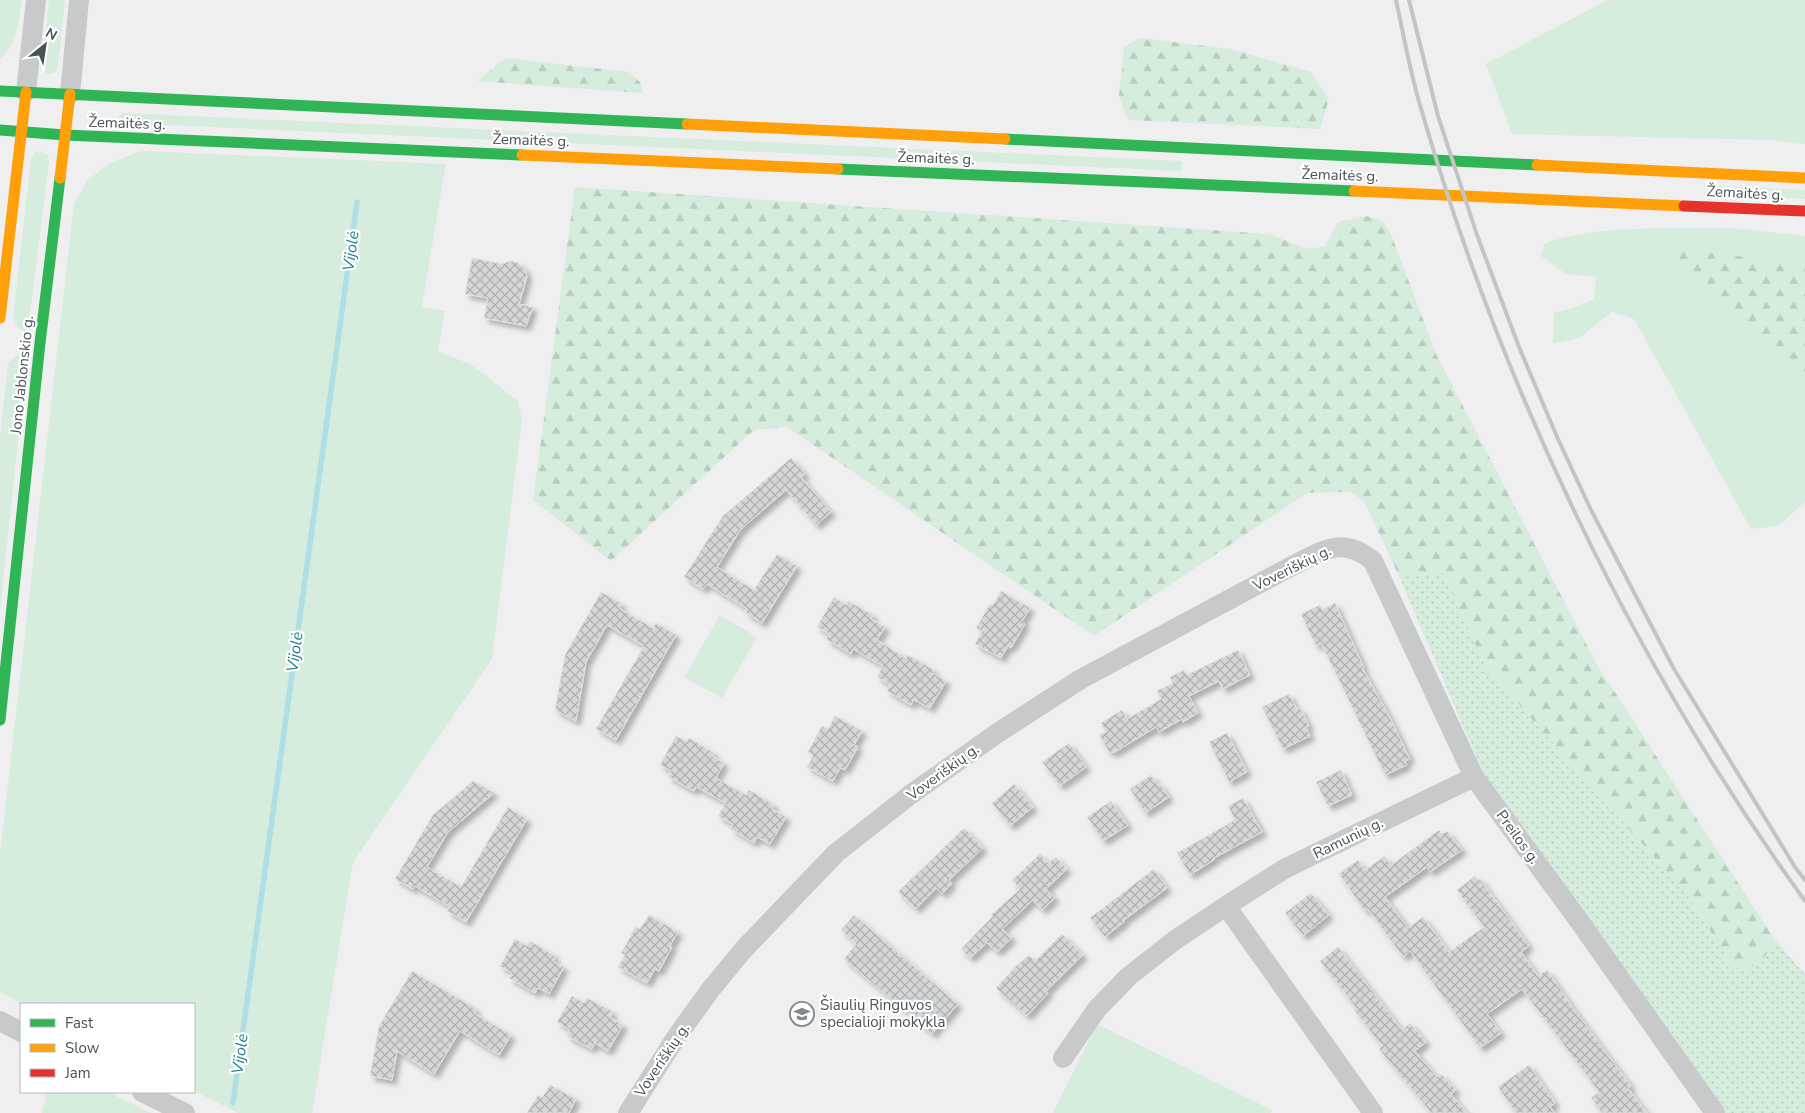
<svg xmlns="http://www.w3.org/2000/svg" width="1805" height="1113" viewBox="0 0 1805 1113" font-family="'Nunito Sans',sans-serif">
  <defs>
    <pattern id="forest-firs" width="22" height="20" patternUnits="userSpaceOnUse" patternTransform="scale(1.25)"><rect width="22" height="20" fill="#d6ecdd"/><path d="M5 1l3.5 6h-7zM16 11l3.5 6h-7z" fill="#b9ccc0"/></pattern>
    <pattern id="garden-dots" width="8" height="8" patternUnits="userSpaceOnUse" patternTransform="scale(1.25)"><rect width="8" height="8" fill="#d6ecdd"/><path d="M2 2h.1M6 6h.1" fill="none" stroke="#b9ccc0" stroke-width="1.8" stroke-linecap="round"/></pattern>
    <pattern id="building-cross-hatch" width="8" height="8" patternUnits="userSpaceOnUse" patternTransform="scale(1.25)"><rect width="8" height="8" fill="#d5d6d8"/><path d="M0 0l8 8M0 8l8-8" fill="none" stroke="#afb0b2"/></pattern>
    <filter id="shadow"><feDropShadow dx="4.5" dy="4.5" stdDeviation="2.5" flood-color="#0004"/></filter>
  </defs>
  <rect width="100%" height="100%" fill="#efefef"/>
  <!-- grass -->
  <path fill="#d6ecdd" d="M 0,0 L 22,0 C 19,20 17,45 0,59 Z
    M 49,0 L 65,0 L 58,68 L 54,73 L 48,74 L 44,72 L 42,68 Z
    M 1608,0 L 1805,0 L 1805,144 L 1769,140 L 1512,134 L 1486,64 Z
    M 123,113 L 1182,161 L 1181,171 L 121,123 L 118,120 L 118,116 Z
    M 42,151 L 48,155 L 49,162 L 28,329 L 23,331 L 18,327 L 13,318 L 31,159 L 35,152 Z
    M 142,151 L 446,164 L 422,307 L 445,311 L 438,351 L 472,365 L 518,401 L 522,420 L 492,659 L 353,862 L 312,1113 L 238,1113 L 194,1091 L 194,1004 L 22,1004 L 0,992 L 0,854 L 74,203 L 88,180 L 110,163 Z
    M 1715,186 L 1805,190 L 1805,199 L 1714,195 Z
    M 1733,228 L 1805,236 L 1805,264 L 1661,248 L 1805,380 L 1805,502 L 1778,526 L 1751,529 L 1634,319 L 1612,312 L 1579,338 L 1553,344 L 1554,313 L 1572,308 L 1594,299 L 1596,277 L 1566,274 L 1541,256 L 1544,244 C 1595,224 1677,229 1733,228 Z
    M 16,356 L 21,356 L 26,365 L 0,611 L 0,438 L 8,363 Z
    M 720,615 L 757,637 L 722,698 L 684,677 Z
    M 1097,1024 L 1272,1110 L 1271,1113 L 1053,1113 Z
    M 47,1092 L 112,1092 L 116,1096 L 151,1113 L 42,1113 Z"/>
  <!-- forest -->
  <path fill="url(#forest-firs)" d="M 1140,38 L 1231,49 L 1311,72 L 1329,99 L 1320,129 L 1128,120 L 1119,96 L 1124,47 Z
    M 506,58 L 629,72 L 640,82 L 643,93 L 477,81 Z
    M 575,187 L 1269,234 L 1308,249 L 1325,246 L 1338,222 L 1366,216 L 1382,220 L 1391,234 L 1436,354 L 1596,663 L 1775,940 C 1769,956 1758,963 1744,971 L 1735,967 L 1727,958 L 1688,896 L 1485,666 L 1443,573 L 1399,576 L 1364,501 L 1350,492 L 1307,493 L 1094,636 L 787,427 L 754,430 L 611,561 L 533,500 Z
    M 1660,247 L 1805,264 L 1805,380 Z"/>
  <!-- garden -->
  <path fill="url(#garden-dots)" d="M 1443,573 L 1485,666 L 1688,896 L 1727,958 L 1735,967 L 1744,971 C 1758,963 1769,956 1775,940 L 1805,974 L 1805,1113 L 1723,1113 L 1483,773 L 1399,576 Z"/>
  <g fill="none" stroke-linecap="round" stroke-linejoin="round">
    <!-- stream -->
    <path stroke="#afdee5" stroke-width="5.5" d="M 233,1103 L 357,202"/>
  </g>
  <!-- building -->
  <path fill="url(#building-cross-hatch)" stroke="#e1e1e2" filter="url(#shadow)" d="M 472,258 L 502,264 L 510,261 L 518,263 L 525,269 L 527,277 L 519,304 L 533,307 L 526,326 L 484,318 L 488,298 L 465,294 Z
    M 791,458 L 805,474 L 801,477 L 831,512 L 816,525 L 786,490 L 741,529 L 717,567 L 754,590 L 777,554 L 797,566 L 762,623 L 745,612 L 746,608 L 707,584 L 703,589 L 684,577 L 723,516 Z
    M 1001,591 L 1030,608 L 1022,621 L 1025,624 L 1011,648 L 1008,646 L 1001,658 L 975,644 L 982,631 L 976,628 L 990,604 L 993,605 Z
    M 601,592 L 622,604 L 619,608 L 653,628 L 656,623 L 676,635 L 616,740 L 596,729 L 644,646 L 607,625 L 586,662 L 576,721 L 555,710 L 565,655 Z
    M 834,597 L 846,605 L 848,601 L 873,615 L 871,619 L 885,627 L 877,640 L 906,658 L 908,655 L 934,670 L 933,673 L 946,681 L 930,708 L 914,700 L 911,705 L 887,691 L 890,685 L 877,677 L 883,666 L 853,649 L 851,654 L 826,639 L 829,634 L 817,627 Z
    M 1335,603 L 1364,668 L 1363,669 L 1389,716 L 1410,759 L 1405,761 L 1407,765 L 1385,775 L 1321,643 L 1316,646 L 1301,614 L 1320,605 L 1322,610 Z
    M 1238,650 L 1250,675 L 1223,689 L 1219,681 L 1189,696 L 1198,713 L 1183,722 L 1182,719 L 1159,732 L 1156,727 L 1115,752 L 1109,752 L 1099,735 L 1106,732 L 1101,723 L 1122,710 L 1127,719 L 1161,699 L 1157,691 L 1173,683 L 1170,677 L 1184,670 L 1187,675 Z
    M 1289,694 L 1297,709 L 1300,708 L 1309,726 L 1306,727 L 1310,736 L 1283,749 L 1262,707 Z
    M 835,716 L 862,731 L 854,745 L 858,747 L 845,770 L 840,768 L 833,781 L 807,767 L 813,756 L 808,752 L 822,726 L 828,729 Z
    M 1227,733 L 1247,772 L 1229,782 L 1209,742 Z
    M 676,736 L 687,742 L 689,738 L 714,753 L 712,756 L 724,763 L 716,778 L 746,795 L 749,790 L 774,805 L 772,809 L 786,817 L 770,844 L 757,837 L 754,843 L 731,829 L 733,824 L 718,816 L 726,803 L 696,787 L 694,791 L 668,777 L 671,771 L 660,765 Z
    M 1069,743 L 1086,767 L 1060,786 L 1042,762 Z
    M 1341,770 L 1352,795 L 1328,806 L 1316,782 Z
    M 1151,775 L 1158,785 L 1160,784 L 1169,797 L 1145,813 L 1130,789 Z
    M 473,781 L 494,793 L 448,832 L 427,867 L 461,887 L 508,807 L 527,819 L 466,922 L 447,911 L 450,907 L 415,886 L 413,889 L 395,879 L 433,815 Z
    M 1014,784 L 1033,807 L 1010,826 L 992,803 Z
    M 1243,798 L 1262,832 L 1214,858 L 1215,859 L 1190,875 L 1177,853 L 1235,820 L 1228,806 Z
    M 1111,801 L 1128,825 L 1103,841 L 1087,817 Z
    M 964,828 L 983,848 L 949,880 L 952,883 L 942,894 L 936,888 L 916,909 L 898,892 Z
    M 1439,830 L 1442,834 L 1447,831 L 1462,850 L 1430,872 L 1427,867 L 1385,897 L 1408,928 L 1423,917 L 1449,952 L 1484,927 L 1457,890 L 1475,876 L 1478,880 L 1480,879 L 1529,946 L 1521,952 L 1538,976 L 1547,970 L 1576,1012 L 1631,1086 L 1628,1088 L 1647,1113 L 1602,1113 L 1591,1098 L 1599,1092 L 1522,989 L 1487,1014 L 1501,1033 L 1480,1048 L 1410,951 L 1403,957 L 1368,909 L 1365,911 L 1339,874 L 1358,860 L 1365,870 L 1385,856 L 1391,865 Z
    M 1040,854 L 1048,863 L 1056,857 L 1067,869 L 1046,889 L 1055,898 L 1042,910 L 1033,900 L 1002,929 L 1012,938 L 997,952 L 987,943 L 970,958 L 961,949 L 993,916 L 991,915 L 1020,889 L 1012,880 Z
    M 1154,869 L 1167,888 L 1124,920 L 1125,921 L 1105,937 L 1090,918 Z
    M 1311,893 L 1329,915 L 1303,936 L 1285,913 Z
    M 649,915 L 678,932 L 670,946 L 672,947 L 659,971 L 655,969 L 647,983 L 618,967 L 625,955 L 621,953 L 636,927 L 640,929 Z
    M 854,915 L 958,1004 L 932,1034 L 844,959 L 856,944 L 841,930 Z
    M 1062,934 L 1083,955 L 1046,991 L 1048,993 L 1027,1016 L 996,988 L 1016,966 L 1029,955 L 1035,961 Z
    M 515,939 L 527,946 L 530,941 L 555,956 L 553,961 L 564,967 L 549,994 L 538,988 L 535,993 L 509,978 L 512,973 L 500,966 Z
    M 1338,947 L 1402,1030 L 1410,1023 L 1426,1042 L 1415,1051 L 1437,1077 L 1441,1074 L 1456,1090 L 1451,1094 L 1467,1113 L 1431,1113 L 1379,1049 L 1382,1046 L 1354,1010 L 1356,1008 L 1320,961 Z
    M 412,971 L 476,1009 L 474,1013 L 511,1035 L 499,1055 L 460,1031 L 434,1074 L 397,1051 L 392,1080 L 370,1076 L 379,1026 Z
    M 572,996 L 584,1003 L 587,998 L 613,1012 L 610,1017 L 623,1025 L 608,1051 L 595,1043 L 592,1049 L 567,1036 L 570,1030 L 557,1022 Z
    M 1529,1065 L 1555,1103 L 1550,1107 L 1555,1113 L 1516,1113 L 1498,1087 Z
    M 550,1085 L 576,1099 L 569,1113 L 527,1113 L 538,1095 L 542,1098 Z"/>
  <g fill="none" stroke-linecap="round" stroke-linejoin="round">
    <!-- street -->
    <path stroke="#c7c9ca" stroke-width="20" d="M 26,92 L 36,0
      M 70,94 L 79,0
      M 1226,906 L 1373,1113
      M 0,1021 L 21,1032
      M 1063,1058 L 1097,1009 L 1128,977 L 1175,940 L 1226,906 L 1286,868 L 1474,777
      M 142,1092 L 185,1113
      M 628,1113 L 677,1036 L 711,989 L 744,949 L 836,853 L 910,795 L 999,732 L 1081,679 L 1292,566 C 1323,551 1342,535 1373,561 L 1474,777 L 1577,918 L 1715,1113"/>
    <!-- fast -->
    <path stroke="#30b455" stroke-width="11" d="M 0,91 L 687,124
      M 0,130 L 65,135 L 522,155
      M 1005,139 L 1537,165
      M 838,169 L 1354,191
      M 0,720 L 40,343 L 60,178"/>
    <!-- slow -->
    <path stroke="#ff9f0a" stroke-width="11" d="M 687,124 L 1005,139
      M 522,155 L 838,169
      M 1537,165 L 1805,178
      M 60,178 L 70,94
      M 1354,191 L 1684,206
      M 0,318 L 26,92"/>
    <!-- jam -->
    <path stroke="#e5322d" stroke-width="11" d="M 1684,206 L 1805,211"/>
    <!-- rail -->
    <path stroke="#c3c4c5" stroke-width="4" d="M 1396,0 C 1403,32 1409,66 1418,98 C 1499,383 1631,660 1805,901
      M 1409,0 L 1438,116 L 1477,235 L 1519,347 L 1558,439 L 1591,510 L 1674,669 L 1795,867 L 1805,880"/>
  </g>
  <!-- icons -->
  <defs>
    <symbol id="school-ring" viewBox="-11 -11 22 22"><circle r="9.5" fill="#fff" stroke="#82898e" stroke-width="1.5"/><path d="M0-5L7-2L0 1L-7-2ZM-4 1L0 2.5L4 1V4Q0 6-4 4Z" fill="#82898e"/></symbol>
  </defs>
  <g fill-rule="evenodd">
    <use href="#school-ring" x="788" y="1000" width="28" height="28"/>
  </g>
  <g text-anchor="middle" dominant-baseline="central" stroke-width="4.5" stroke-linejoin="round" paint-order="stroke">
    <!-- street labels -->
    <g font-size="15" fill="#485259" stroke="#fff">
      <text transform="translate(127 123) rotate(2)">Žemaitės g.</text>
      <text transform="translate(531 140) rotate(2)">Žemaitės g.</text>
      <text transform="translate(936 158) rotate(2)">Žemaitės g.</text>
      <text transform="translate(1340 175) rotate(2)">Žemaitės g.</text>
      <text transform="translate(1745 193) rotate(3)">Žemaitės g.</text>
      <text transform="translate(22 375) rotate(-84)">Jono Jablonskio g.</text>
      <text transform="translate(1292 568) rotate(-26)">Voveriškių g.</text>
      <text transform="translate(943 772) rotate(-36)">Voveriškių g.</text>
      <text transform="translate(1518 837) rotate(54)">Preilos g.</text>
      <text transform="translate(1348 838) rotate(-26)">Ramunių g.</text>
      <text transform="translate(662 1060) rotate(-56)">Voveriškių g.</text>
    </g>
    <!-- poi labels -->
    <g font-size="15" fill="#485259" stroke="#fff" text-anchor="start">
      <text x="820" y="1005">Šiaulių Ringuvos<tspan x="820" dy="17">specialioji mokykla</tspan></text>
    </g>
    <!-- water labels -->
    <g font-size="16" font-style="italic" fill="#1c8091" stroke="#fff">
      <text transform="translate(351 251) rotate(-82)">Vijolė</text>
      <text transform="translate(295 652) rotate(-82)">Vijolė</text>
      <text transform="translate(240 1054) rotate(-82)">Vijolė</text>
    </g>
  </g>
  <!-- legend -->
  <rect x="20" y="1003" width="175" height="90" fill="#ffffff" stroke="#b6babd"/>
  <rect x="30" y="1019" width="25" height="8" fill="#30b455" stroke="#b6babd"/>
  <text x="65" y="1028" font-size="15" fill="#485259">Fast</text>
  <rect x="30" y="1044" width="25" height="8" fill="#ff9f0a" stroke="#b6babd"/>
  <text x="65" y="1053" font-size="15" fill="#485259">Slow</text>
  <rect x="30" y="1069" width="25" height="8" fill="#e5322d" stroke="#b6babd"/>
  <text x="65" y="1078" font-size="15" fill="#485259">Jam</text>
  <!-- north arrow -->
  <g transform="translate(45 45) rotate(30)" stroke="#ffffff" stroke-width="4" paint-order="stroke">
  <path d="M0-4L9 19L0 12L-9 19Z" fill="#485259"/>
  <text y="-8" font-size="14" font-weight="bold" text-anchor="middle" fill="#485259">N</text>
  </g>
</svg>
